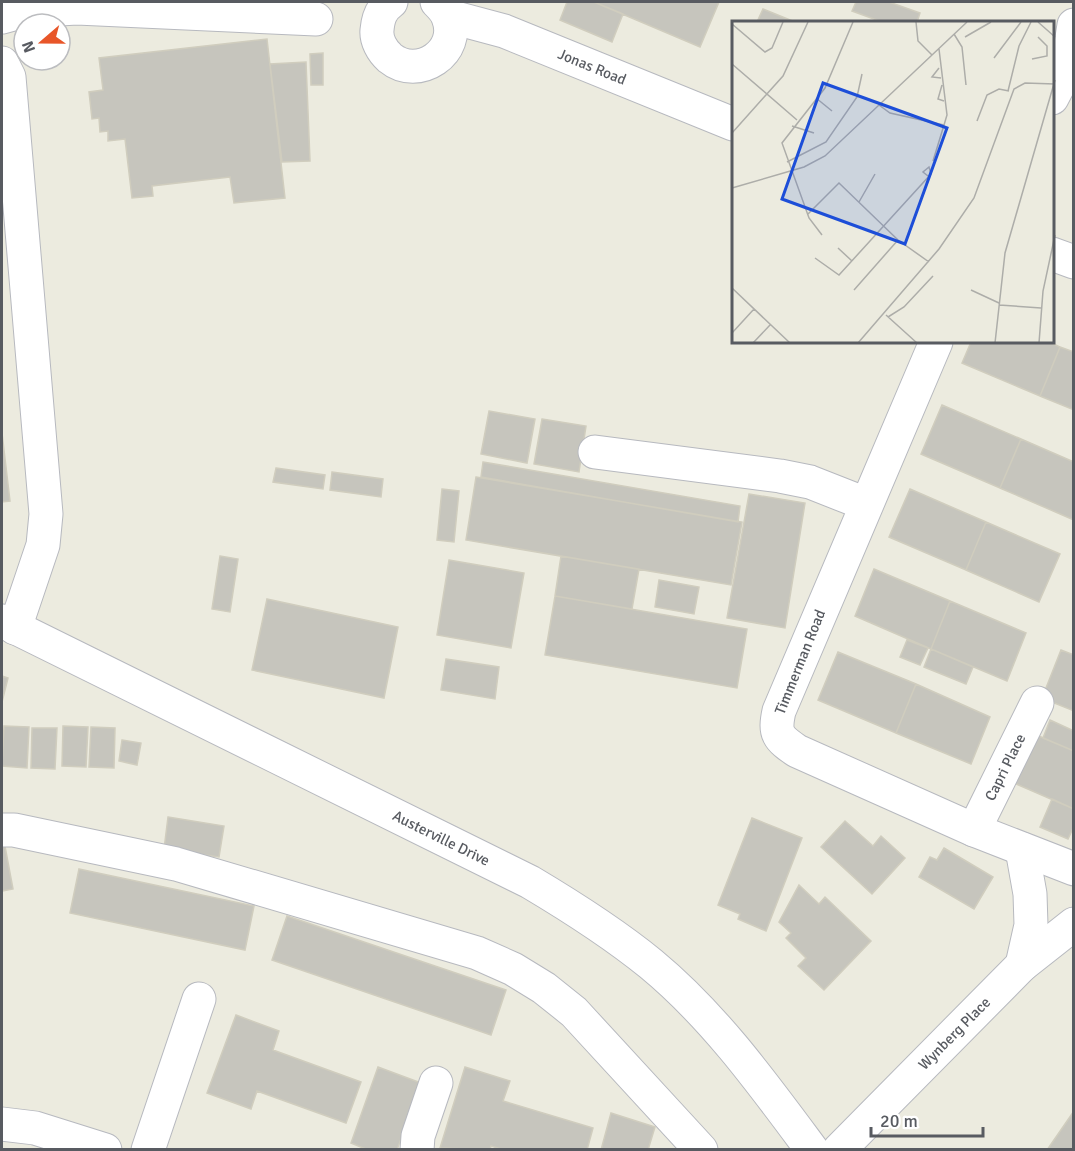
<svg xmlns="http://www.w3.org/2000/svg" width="1075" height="1151" viewBox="0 0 1075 1151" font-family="Signika,sans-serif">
  <rect width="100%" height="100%" fill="#ecebdf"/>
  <!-- building -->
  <path fill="#c6c5bd" stroke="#d0cdbe" stroke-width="1.5" d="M 567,2 L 594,2 L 623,14 L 612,42 L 560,20 Z
    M 594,2 L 719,2 L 700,47 Z
    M 856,2 L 889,2 L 920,13 L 917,22 L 882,22 L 852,11 Z
    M 763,9 L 795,22 L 757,22 Z
    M 267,39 L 285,198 L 234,203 L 230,177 L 152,186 L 153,196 L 132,198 L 125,139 L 108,141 L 108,131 L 100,132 L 99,118 L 92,119 L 89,92 L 103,90 L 99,58 Z
    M 323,53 L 323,85 L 311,85 L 310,54 Z
    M 306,62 L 310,161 L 282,162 L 270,64 Z
    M 971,342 L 1050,342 L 1060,347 L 1040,396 L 962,363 Z
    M 1060,347 L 1074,352 L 1074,410 L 1040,396 Z
    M 942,405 L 1021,439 L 1000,488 L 921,454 Z
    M 489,411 L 535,419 L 527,463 L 481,454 Z
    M 542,419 L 586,426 L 579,472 L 534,464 Z
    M 2,433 L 10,501 L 2,502 Z
    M 1021,439 L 1074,462 L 1074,520 L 1000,488 Z
    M 483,462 L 740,506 L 738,522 L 481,477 Z
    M 276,468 L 325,475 L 323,489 L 273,482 Z
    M 332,472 L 383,479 L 381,497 L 330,490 Z
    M 476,477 L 742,522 L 731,585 L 466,540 Z
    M 442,489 L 459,491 L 454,542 L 437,540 Z
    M 910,489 L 986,522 L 966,570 L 889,537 Z
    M 749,494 L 805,503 L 785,628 L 727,618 Z
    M 986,522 L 1060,554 L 1039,602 L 966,570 Z
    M 220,556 L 238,559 L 230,612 L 212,609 Z
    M 561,556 L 639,569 L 632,609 L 555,596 Z
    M 449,560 L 524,573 L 511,648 L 437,635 Z
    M 874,569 L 950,601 L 931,649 L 855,616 Z
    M 659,580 L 699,587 L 694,614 L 655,607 Z
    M 555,596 L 747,629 L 737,688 L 545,655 Z
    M 267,599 L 398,627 L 384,698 L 252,670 Z
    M 950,601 L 1026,633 L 1007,681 L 931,649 Z
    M 907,640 L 928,648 L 920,665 L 900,657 Z
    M 931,649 L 973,667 L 966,684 L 924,667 Z
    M 1061,650 L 1074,655 L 1074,711 L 1042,698 Z
    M 838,652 L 916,684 L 896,733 L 818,700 Z
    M 446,659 L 499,667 L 495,699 L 441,690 Z
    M 2,676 L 8,678 L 2,702 Z
    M 916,684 L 990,717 L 971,764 L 896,733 Z
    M 1050,720 L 1074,731 L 1074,751 L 1043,738 Z
    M 4,726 L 29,727 L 27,768 L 2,766 Z
    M 63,726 L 88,727 L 86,767 L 62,766 Z
    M 91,727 L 115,728 L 114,768 L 89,767 Z
    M 32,728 L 57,728 L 55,769 L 31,768 Z
    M 1027,731 L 1074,751 L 1074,809 L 1007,780 Z
    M 122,740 L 141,743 L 137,765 L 119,761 Z
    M 1052,799 L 1074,809 L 1074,826 L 1068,839 L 1040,827 Z
    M 168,817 L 224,826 L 219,857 L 164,849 Z
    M 752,818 L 802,838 L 766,931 L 738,919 L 740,914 L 718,905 Z
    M 845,821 L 873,846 L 881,836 L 905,858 L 872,894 L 821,847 Z
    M 4,841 L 13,889 L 2,891 L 2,842 Z
    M 944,848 L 993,877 L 974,909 L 919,877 L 930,857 L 937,860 Z
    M 79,869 L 254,906 L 245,950 L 70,913 Z
    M 799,885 L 819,904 L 825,897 L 871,941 L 824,990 L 798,966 L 806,958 L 786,938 L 791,933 L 779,922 Z
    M 287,916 L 506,990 L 491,1035 L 272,960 Z
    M 236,1015 L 279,1031 L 273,1050 L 361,1082 L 346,1123 L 257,1091 L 251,1109 L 207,1093 Z
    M 378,1067 L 421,1083 L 397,1150 L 368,1150 L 351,1143 Z
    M 465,1067 L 510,1081 L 503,1101 L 593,1128 L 587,1150 L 504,1150 L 491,1146 L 490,1150 L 440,1148 Z
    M 1074,1111 L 1074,1150 L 1047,1150 Z
    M 611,1113 L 655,1127 L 648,1150 L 601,1150 Z"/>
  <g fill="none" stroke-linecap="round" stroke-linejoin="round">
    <defs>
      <g id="minor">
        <path d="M 391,2 C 381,9 378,18 377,30 C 376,40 382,51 390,58 C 418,81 462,52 448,17 C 446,11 441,6 437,2"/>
        <path id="s1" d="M 448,16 L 504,31 L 733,124"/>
        <path d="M 2,17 L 24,11 L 77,8 L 316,19"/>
        <path d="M 2,63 L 9,77 L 46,514 L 43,545 L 15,628"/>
        <path d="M 1052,98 L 1067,69 L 1074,25"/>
        <path d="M 1052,254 L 1074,262"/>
        <path d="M 936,342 L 779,711 C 774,734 778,738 797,751 L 974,830 L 1074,869"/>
        <path d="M 595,452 L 780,476 L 810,482 L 866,504"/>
        <path id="s2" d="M 2,621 L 530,882 C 572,907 613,933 651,964 C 714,1016 763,1084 812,1150"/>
        <path d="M 2,830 L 14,830 L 176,864 L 477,953 L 513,969 L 544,988 L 574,1012 L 701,1150"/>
        <path id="s3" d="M 974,830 L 1037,703"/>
        <path d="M 1022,849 L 1030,894 L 1031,925 L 1022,965"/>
        <path d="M 2,1124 L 35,1128 L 105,1150"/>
        <path d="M 148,1150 L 199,999"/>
        <path d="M 417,1150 L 418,1136 L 436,1083"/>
        <path id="s4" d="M 839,1150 L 1022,965 L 1074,924"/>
      </g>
    </defs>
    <!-- minor casing -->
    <use href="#minor" stroke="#b7b9bf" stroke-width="35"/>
    <!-- minor -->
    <use href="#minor" stroke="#fff" stroke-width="33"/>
  </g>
  <g text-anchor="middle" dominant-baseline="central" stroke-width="6" stroke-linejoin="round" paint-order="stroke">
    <!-- street labels -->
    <g font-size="15" fill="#585b61" stroke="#fff">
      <text stroke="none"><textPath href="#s1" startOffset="153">Jonas Road</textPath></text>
      <text transform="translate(800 662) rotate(-68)">Timmerman Road</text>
      <text stroke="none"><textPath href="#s3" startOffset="70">Capri Place</textPath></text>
      <text stroke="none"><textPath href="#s2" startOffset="490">Austerville Drive</textPath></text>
      <text stroke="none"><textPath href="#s4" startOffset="164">Wynberg Place</textPath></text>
    </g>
  </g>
  <!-- overview -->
  <g transform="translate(732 21)">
    <rect width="322" height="322" fill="#ecebdf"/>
    <path fill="none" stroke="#adada9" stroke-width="1.5" d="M 184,1 L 186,20 L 200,34M 306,1 L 323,16M 0,3 L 33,31 L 40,27 L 51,1M 222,13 L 230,26 L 234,64M 233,16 L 259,1M 262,37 L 289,1M 300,38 L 315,35 L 315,25 L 306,16M 0,43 L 65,99M 207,47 L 200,56 L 209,57M 210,64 L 206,78 L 212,80M 276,70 L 287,25 L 299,1M 84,77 L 100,90M 147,84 L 158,92 L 212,104 L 215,94 L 207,28M 245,100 L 255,74 L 267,68 L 277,70M 60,105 L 82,112M 0,112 L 51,55 L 76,1M 201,140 L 212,104M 55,141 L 94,121 L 125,76 L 130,53M 0,167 L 72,146 L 93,135 L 235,1M 127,181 L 143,153M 76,193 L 107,162 L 166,219 L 197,241M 90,214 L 77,197 L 50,122 L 93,67 L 121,1M 106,227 L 120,240M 83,237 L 107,254 L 199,153 L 197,146 L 191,151 L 196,155M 0,267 L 58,322M 122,269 L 166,219M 239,269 L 267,282M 267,284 L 309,287M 154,294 L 185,322M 156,296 L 172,286 L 201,255M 0,312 L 22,288M 21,322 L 38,304M 126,322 L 207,228 L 242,177 L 282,68 L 293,62 L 323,63M 263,322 L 273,232 L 323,59M 307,322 L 311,270 L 323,214"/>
    <path fill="#1d4ed8" fill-opacity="0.15" stroke="#1d4ed8" stroke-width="3" d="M 91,62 L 215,107 L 173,223 L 50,178 Z"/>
    <rect width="322" height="322" fill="none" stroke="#585b61" stroke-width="3"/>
  </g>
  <!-- border -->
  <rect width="1075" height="1151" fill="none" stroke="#585b61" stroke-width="6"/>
  <!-- north arrow -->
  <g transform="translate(42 42) rotate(250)"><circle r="28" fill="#ffffff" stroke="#bcbdc0" stroke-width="1.5"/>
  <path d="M0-4.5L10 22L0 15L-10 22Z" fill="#e85629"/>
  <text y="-9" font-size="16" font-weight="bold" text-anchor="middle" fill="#585b61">N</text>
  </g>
  <!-- scale -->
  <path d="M871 1127v9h112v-9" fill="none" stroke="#585b61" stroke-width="3"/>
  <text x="880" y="1127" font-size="18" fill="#585b61" stroke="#ffffff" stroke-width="4.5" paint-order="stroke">20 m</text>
</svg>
